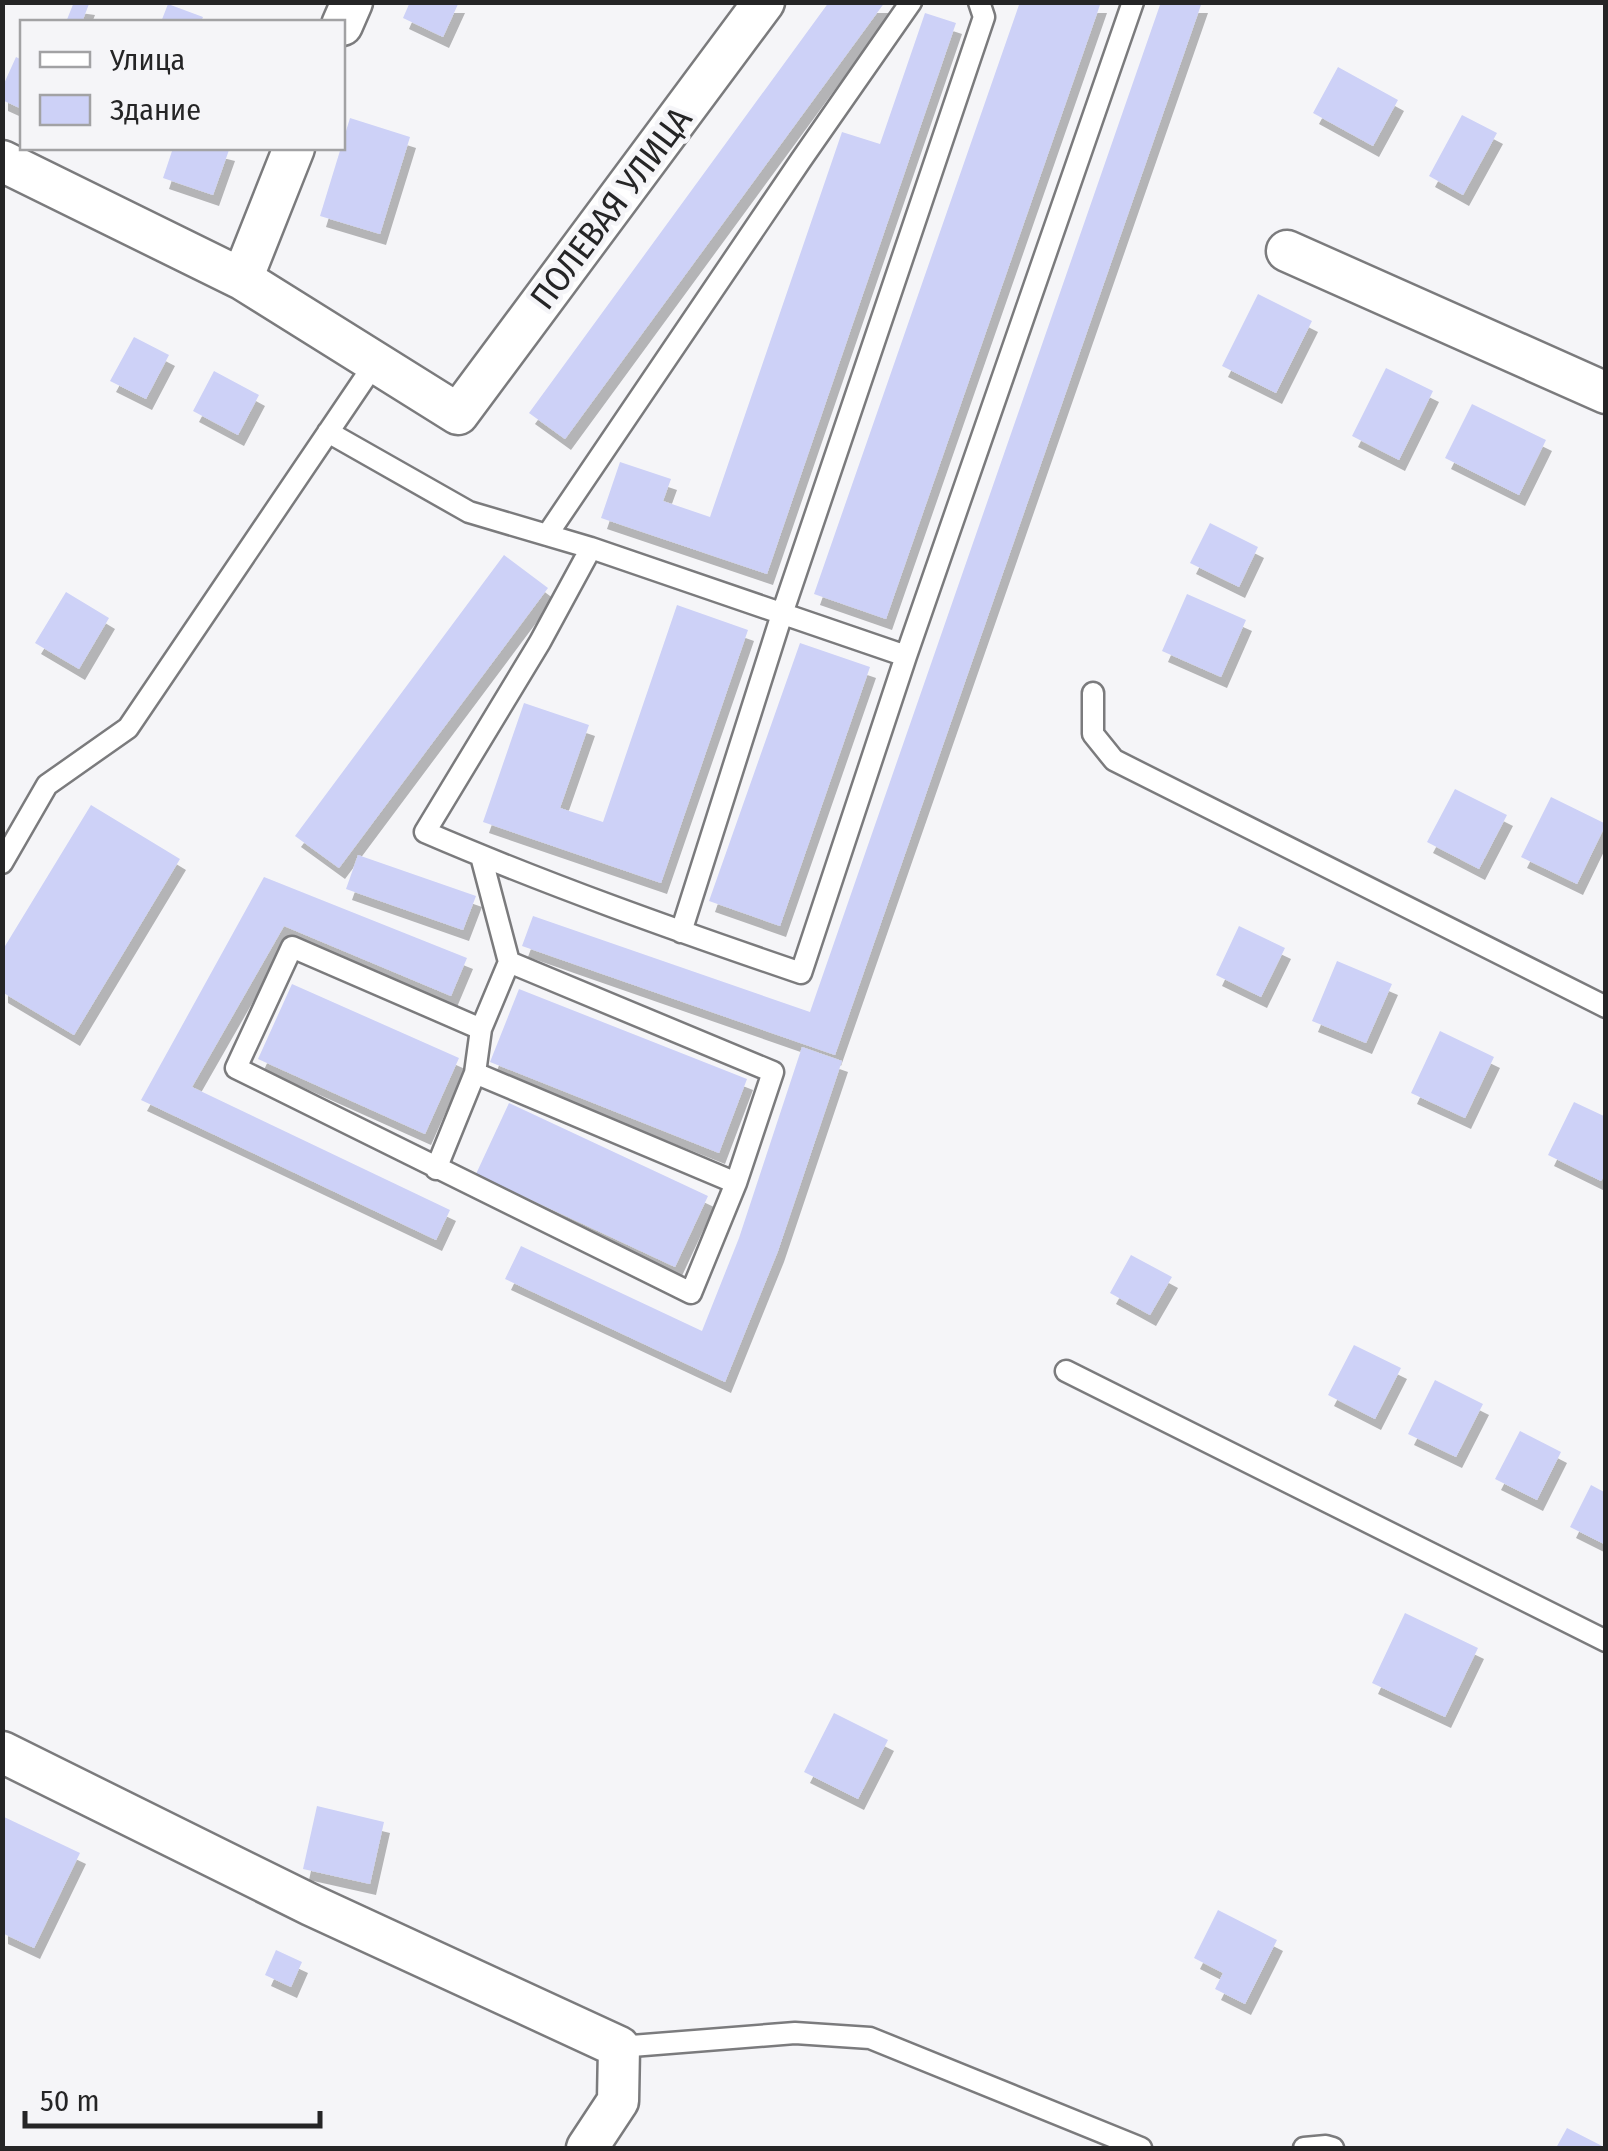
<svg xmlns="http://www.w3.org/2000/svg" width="1608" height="2151" viewBox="0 0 1608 2151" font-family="'Fira Sans Condensed',sans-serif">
  <defs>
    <filter id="shadow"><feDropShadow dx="6" dy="11" stdDeviation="0" flood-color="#0004"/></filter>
  </defs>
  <rect width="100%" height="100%" fill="#f5f5f8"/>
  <!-- building -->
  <path fill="#cdd1f7" filter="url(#shadow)" d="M 74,2 L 89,4 L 82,22 L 66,22 Z
    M 410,2 L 459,2 L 443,37 L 403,18 Z
    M 829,2 L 885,2 L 565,439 L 529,413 Z
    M 1020,2 L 1101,2 L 886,619 L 814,594 Z
    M 1161,2 L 1202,2 L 835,1055 L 522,946 L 533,916 L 810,1012 Z
    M 168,4 L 203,17 L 201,22 L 161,22 Z
    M 925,13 L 956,23 L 767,574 L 601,518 L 620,462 L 671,479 L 663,501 L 710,517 L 842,132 L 880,144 Z
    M 16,57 L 22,60 L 22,109 L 2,100 L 2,88 Z
    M 1338,67 L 1398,100 L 1373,146 L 1313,113 Z
    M 1462,115 L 1497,133 L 1463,195 L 1429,176 Z
    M 350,118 L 410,137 L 380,234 L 320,216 Z
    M 173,148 L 221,148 L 229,150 L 213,195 L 163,178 Z
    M 1258,294 L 1312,321 L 1276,393 L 1222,366 Z
    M 134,337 L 169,355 L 146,399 L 110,381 Z
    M 1386,368 L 1433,391 L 1399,460 L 1352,436 Z
    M 214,371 L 259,395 L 238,435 L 193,411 Z
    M 1472,404 L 1546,440 L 1519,495 L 1445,458 Z
    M 1210,523 L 1258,547 L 1239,587 L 1190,563 Z
    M 504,555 L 548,588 L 339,868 L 295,836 Z
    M 66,592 L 109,618 L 79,669 L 35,643 Z
    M 1187,594 L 1246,620 L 1221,677 L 1162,651 Z
    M 677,605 L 748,630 L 661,883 L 483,822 L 524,703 L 589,725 L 560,808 L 603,822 Z
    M 800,643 L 870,667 L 780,926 L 709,901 Z
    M 1455,789 L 1507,815 L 1479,869 L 1427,842 Z
    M 1551,797 L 1606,824 L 1577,884 L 1521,857 Z
    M 91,805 L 180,859 L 74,1035 L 2,992 L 2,951 Z
    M 358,855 L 476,896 L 463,930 L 346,889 Z
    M 264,877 L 467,958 L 451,996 L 284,926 L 192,1087 L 450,1210 L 436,1240 L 141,1100 Z
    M 1239,926 L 1285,948 L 1261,997 L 1216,975 Z
    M 1337,961 L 1392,984 L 1366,1043 L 1312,1021 Z
    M 292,984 L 459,1058 L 425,1134 L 258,1059 Z
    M 519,989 L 747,1079 L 719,1153 L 490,1062 Z
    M 1440,1031 L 1494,1057 L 1465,1118 L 1411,1093 Z
    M 802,1047 L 842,1061 L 778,1251 L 725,1382 L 505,1279 L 521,1246 L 702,1331 L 739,1238 Z
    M 1574,1102 L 1606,1117 L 1606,1173 L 1601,1181 L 1548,1155 Z
    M 509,1103 L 708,1196 L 675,1267 L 476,1174 Z
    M 1131,1255 L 1172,1277 L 1150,1315 L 1110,1293 Z
    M 1354,1345 L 1401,1368 L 1375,1419 L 1328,1395 Z
    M 1435,1380 L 1483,1404 L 1456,1457 L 1408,1434 Z
    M 1520,1431 L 1561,1452 L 1537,1500 L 1495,1479 Z
    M 1591,1485 L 1606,1493 L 1606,1545 L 1570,1527 Z
    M 1405,1613 L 1478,1648 L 1445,1717 L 1372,1683 Z
    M 834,1713 L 888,1740 L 858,1799 L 804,1772 Z
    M 317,1806 L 384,1822 L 370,1884 L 303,1869 Z
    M 2,1816 L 80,1853 L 34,1948 L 2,1933 Z
    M 1218,1910 L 1277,1940 L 1245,2004 L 1215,1989 L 1223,1973 L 1194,1958 Z
    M 276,1950 L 302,1962 L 291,1987 L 265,1975 Z
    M 1567,2128 L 1606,2148 L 1556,2148 Z"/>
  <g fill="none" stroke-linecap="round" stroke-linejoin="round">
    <defs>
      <path id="lane" d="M 328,432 L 469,512 L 591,548 L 906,656
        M 547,535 L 801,160 L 911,2
        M 591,548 L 540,642 L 425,832 C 548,885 675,930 801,973 L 906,656 L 1133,2
        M 1093,693 L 1093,734 L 1114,760 L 1606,1007
        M 2,863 L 47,785 L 128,728 L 375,363
        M 681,932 L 782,614 L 984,17 L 979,2
        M 481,1029 L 292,947 L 236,1068 L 691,1293 L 736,1183 L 773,1072 L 509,962 L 481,856
        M 475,1073 L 736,1183
        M 436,1169 L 475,1073 L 481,1029 L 509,962
        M 1066,1371 L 1606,1641
        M 619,2047 L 795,2033 L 870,2038 L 1141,2148
        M 1304,2148 L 1326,2146 L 1333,2148"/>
      <path id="street" d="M 342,25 L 352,2
        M 2,161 L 242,279 L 458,414 L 764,2
        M 1287,251 L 1606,393
        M 242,279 L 294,148
        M 2,1752 L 311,1905 L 619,2047 L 618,2101 L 587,2148"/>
    </defs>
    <!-- lane casing -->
    <use href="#lane" stroke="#7b7b7d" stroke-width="25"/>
    <!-- street casing -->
    <use href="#street" stroke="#7b7b7d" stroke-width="45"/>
    <!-- lane -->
    <use href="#lane" stroke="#fff" stroke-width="20"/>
    <!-- street -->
    <use href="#street" stroke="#fff" stroke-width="40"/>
  </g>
  <g text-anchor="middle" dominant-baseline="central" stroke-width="9" stroke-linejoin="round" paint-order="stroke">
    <!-- street labels -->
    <g font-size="35" fill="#252526" stroke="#f5f5f8">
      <text transform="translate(611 208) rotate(-53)">ПОЛЕВАЯ УЛИЦА</text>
    </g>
  </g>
  <!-- border -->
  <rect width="1608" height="2151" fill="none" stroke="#252526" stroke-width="10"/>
  <!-- legend -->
  <rect x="20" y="20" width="325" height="130" fill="#f5f5f8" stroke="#a2a2a4" stroke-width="2.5"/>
  <rect x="40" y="52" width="50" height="15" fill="#ffffff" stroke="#a2a2a4" stroke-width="2.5"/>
  <text x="110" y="70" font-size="30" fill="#252526">Улица</text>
  <rect x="40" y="95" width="50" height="30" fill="#cdd1f7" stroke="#a2a2a4" stroke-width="2.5"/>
  <text x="110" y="120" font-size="30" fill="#252526">Здание</text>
  <!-- scale -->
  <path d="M25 2111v15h295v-15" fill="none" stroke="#252526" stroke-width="5"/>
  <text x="40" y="2111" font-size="30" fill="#252526" stroke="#f5f5f8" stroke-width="8" paint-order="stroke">50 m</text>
</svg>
